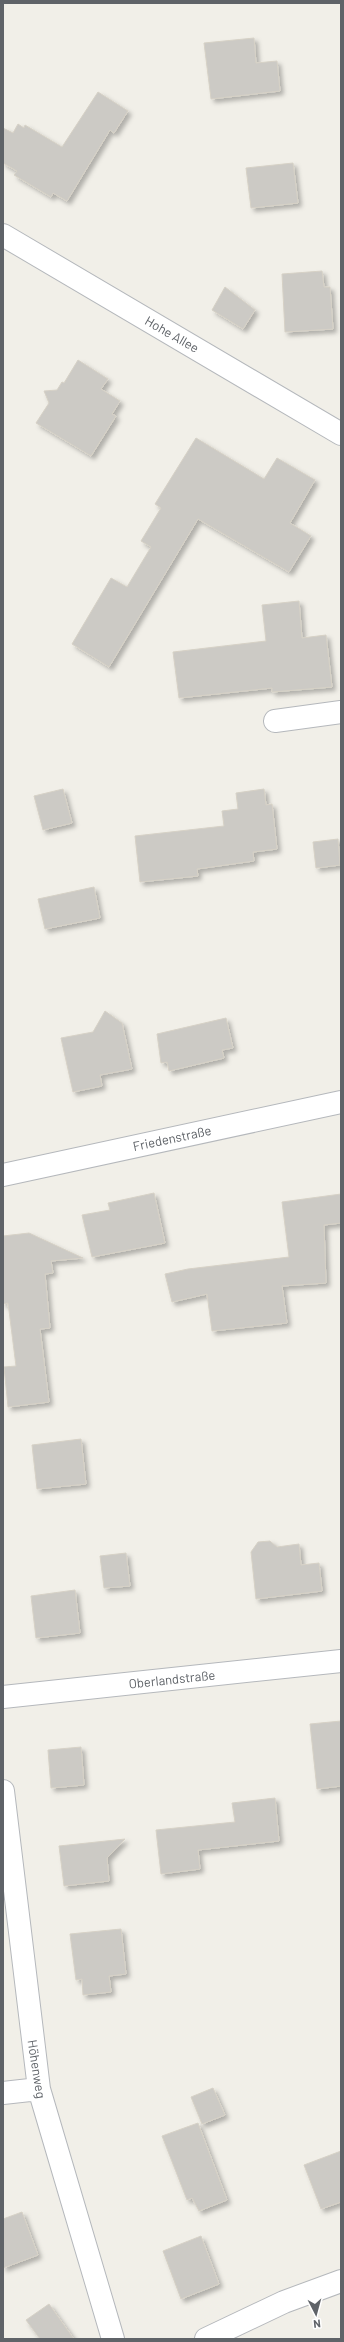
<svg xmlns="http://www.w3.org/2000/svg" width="344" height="2342" viewBox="0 0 344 2342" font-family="Barlow,sans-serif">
  <defs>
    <filter id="shadow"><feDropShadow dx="3.5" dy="3.5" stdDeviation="2" flood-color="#0004"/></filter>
  </defs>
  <rect width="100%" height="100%" fill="#f1efe8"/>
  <!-- building -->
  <path fill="#cccac5" stroke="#d6d1c6" filter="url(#shadow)" d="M 254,38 L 256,63 L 277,61 L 280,91 L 211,99 L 204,43 Z
    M 98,92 L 128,111 L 114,133 L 110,130 L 67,201 L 53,193 L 51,197 L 14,175 L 17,171 L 3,163 L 3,128 L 13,133 L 18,124 L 24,128 L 25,125 L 62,147 Z
    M 293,163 L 298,203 L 251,208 L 246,168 Z
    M 322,271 L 324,287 L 330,287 L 333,329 L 285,332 L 282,274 Z
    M 225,287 L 255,310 L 243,329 L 212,310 Z
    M 78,360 L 108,379 L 101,389 L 120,401 L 112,414 L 116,416 L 91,456 L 36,423 L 49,403 L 44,391 L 57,390 L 62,382 L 64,383 Z
    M 196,438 L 264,479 L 277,458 L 315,480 L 290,523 L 311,536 L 289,572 L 198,519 L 109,667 L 72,644 L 111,578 L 127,587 L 151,547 L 141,541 L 161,508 L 155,504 Z
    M 299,601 L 302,638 L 326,635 L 332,687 L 272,692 L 272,688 L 179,698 L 173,652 L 266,641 L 262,605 Z
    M 63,789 L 72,823 L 43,830 L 34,796 Z
    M 264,789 L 266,805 L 272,804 L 277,849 L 253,852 L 254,861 L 197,869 L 198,876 L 140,882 L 135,836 L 224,826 L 222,811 L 238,809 L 236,793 Z
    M 338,839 L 340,865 L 316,868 L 313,842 Z
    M 94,887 L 100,918 L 45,929 L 38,899 Z
    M 105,1011 L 122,1023 L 132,1069 L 100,1075 L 102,1086 L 73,1092 L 61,1038 L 93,1032 Z
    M 226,1018 L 233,1048 L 222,1050 L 224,1058 L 169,1071 L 167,1062 L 161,1063 L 157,1034 Z
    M 154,1193 L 165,1243 L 92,1257 L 82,1215 L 110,1210 L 108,1203 Z
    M 341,1194 L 341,1223 L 324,1225 L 326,1283 L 282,1286 L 287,1323 L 212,1331 L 207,1294 L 172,1302 L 165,1274 L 188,1269 L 289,1257 L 282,1202 Z
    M 29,1233 L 83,1258 L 51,1261 L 53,1273 L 45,1274 L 50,1328 L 40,1329 L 49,1402 L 8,1407 L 4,1367 L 16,1366 L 8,1303 L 3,1304 L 3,1236 Z
    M 81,1439 L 86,1484 L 37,1489 L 32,1445 Z
    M 270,1541 L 277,1547 L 299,1544 L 301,1565 L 319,1563 L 322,1591 L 256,1599 L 251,1552 L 258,1542 Z
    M 126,1553 L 130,1586 L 104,1588 L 100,1556 Z
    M 75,1590 L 80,1633 L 36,1638 L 31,1596 Z
    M 341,1721 L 341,1786 L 317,1789 L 310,1724 Z
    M 81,1747 L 84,1785 L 51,1788 L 48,1750 Z
    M 275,1798 L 279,1841 L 198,1850 L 200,1869 L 161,1874 L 156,1830 L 235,1822 L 232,1803 Z
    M 125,1839 L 107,1858 L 109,1881 L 64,1886 L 59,1846 Z
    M 121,1929 L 126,1974 L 109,1976 L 111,1992 L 83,1995 L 82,1979 L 76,1980 L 70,1934 Z
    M 213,2088 L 225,2115 L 202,2124 L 191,2097 Z
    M 198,2123 L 227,2200 L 199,2211 L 192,2198 L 187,2200 L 162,2136 Z
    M 341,2151 L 341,2202 L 321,2209 L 304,2165 Z
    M 22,2212 L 38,2255 L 3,2268 L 3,2219 Z
    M 201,2236 L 219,2284 L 181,2299 L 163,2251 Z
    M 49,2304 L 74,2339 L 40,2339 L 26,2320 Z"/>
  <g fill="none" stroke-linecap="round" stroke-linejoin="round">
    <defs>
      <path id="minor" d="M 3,235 L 341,434
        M 275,721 L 341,712
        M 3,1175 L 341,1102
        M 3,1697 L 341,1661
        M 3,1791 L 39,2089 L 113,2339
        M 3,2093 L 39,2089
        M 206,2339 L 284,2302 L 341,2281"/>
    </defs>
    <!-- minor casing -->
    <use href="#minor" stroke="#b5b8bc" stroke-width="24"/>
    <!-- minor -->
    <use href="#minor" stroke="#fff" stroke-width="22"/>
  </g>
  <g text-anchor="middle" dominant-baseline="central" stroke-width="3" stroke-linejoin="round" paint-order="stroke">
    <!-- street labels -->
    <g font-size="13" fill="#5f6368" stroke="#fff">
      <text transform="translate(172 334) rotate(30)">Hohe Allee</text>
      <text transform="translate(172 1138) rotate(-12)">Friedenstraße</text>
      <text transform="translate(172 1679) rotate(-6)">Oberlandstraße</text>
      <text transform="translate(37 2069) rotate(81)">Höhenweg</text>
    </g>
  </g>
  <!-- border -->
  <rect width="344" height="2342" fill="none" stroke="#5f6368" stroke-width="8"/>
  <!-- north arrow -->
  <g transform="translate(316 2314) rotate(174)" stroke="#ffffff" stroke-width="3" paint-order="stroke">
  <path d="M0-3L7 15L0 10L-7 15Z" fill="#5f6368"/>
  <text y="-6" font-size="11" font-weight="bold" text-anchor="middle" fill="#5f6368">N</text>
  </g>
</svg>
